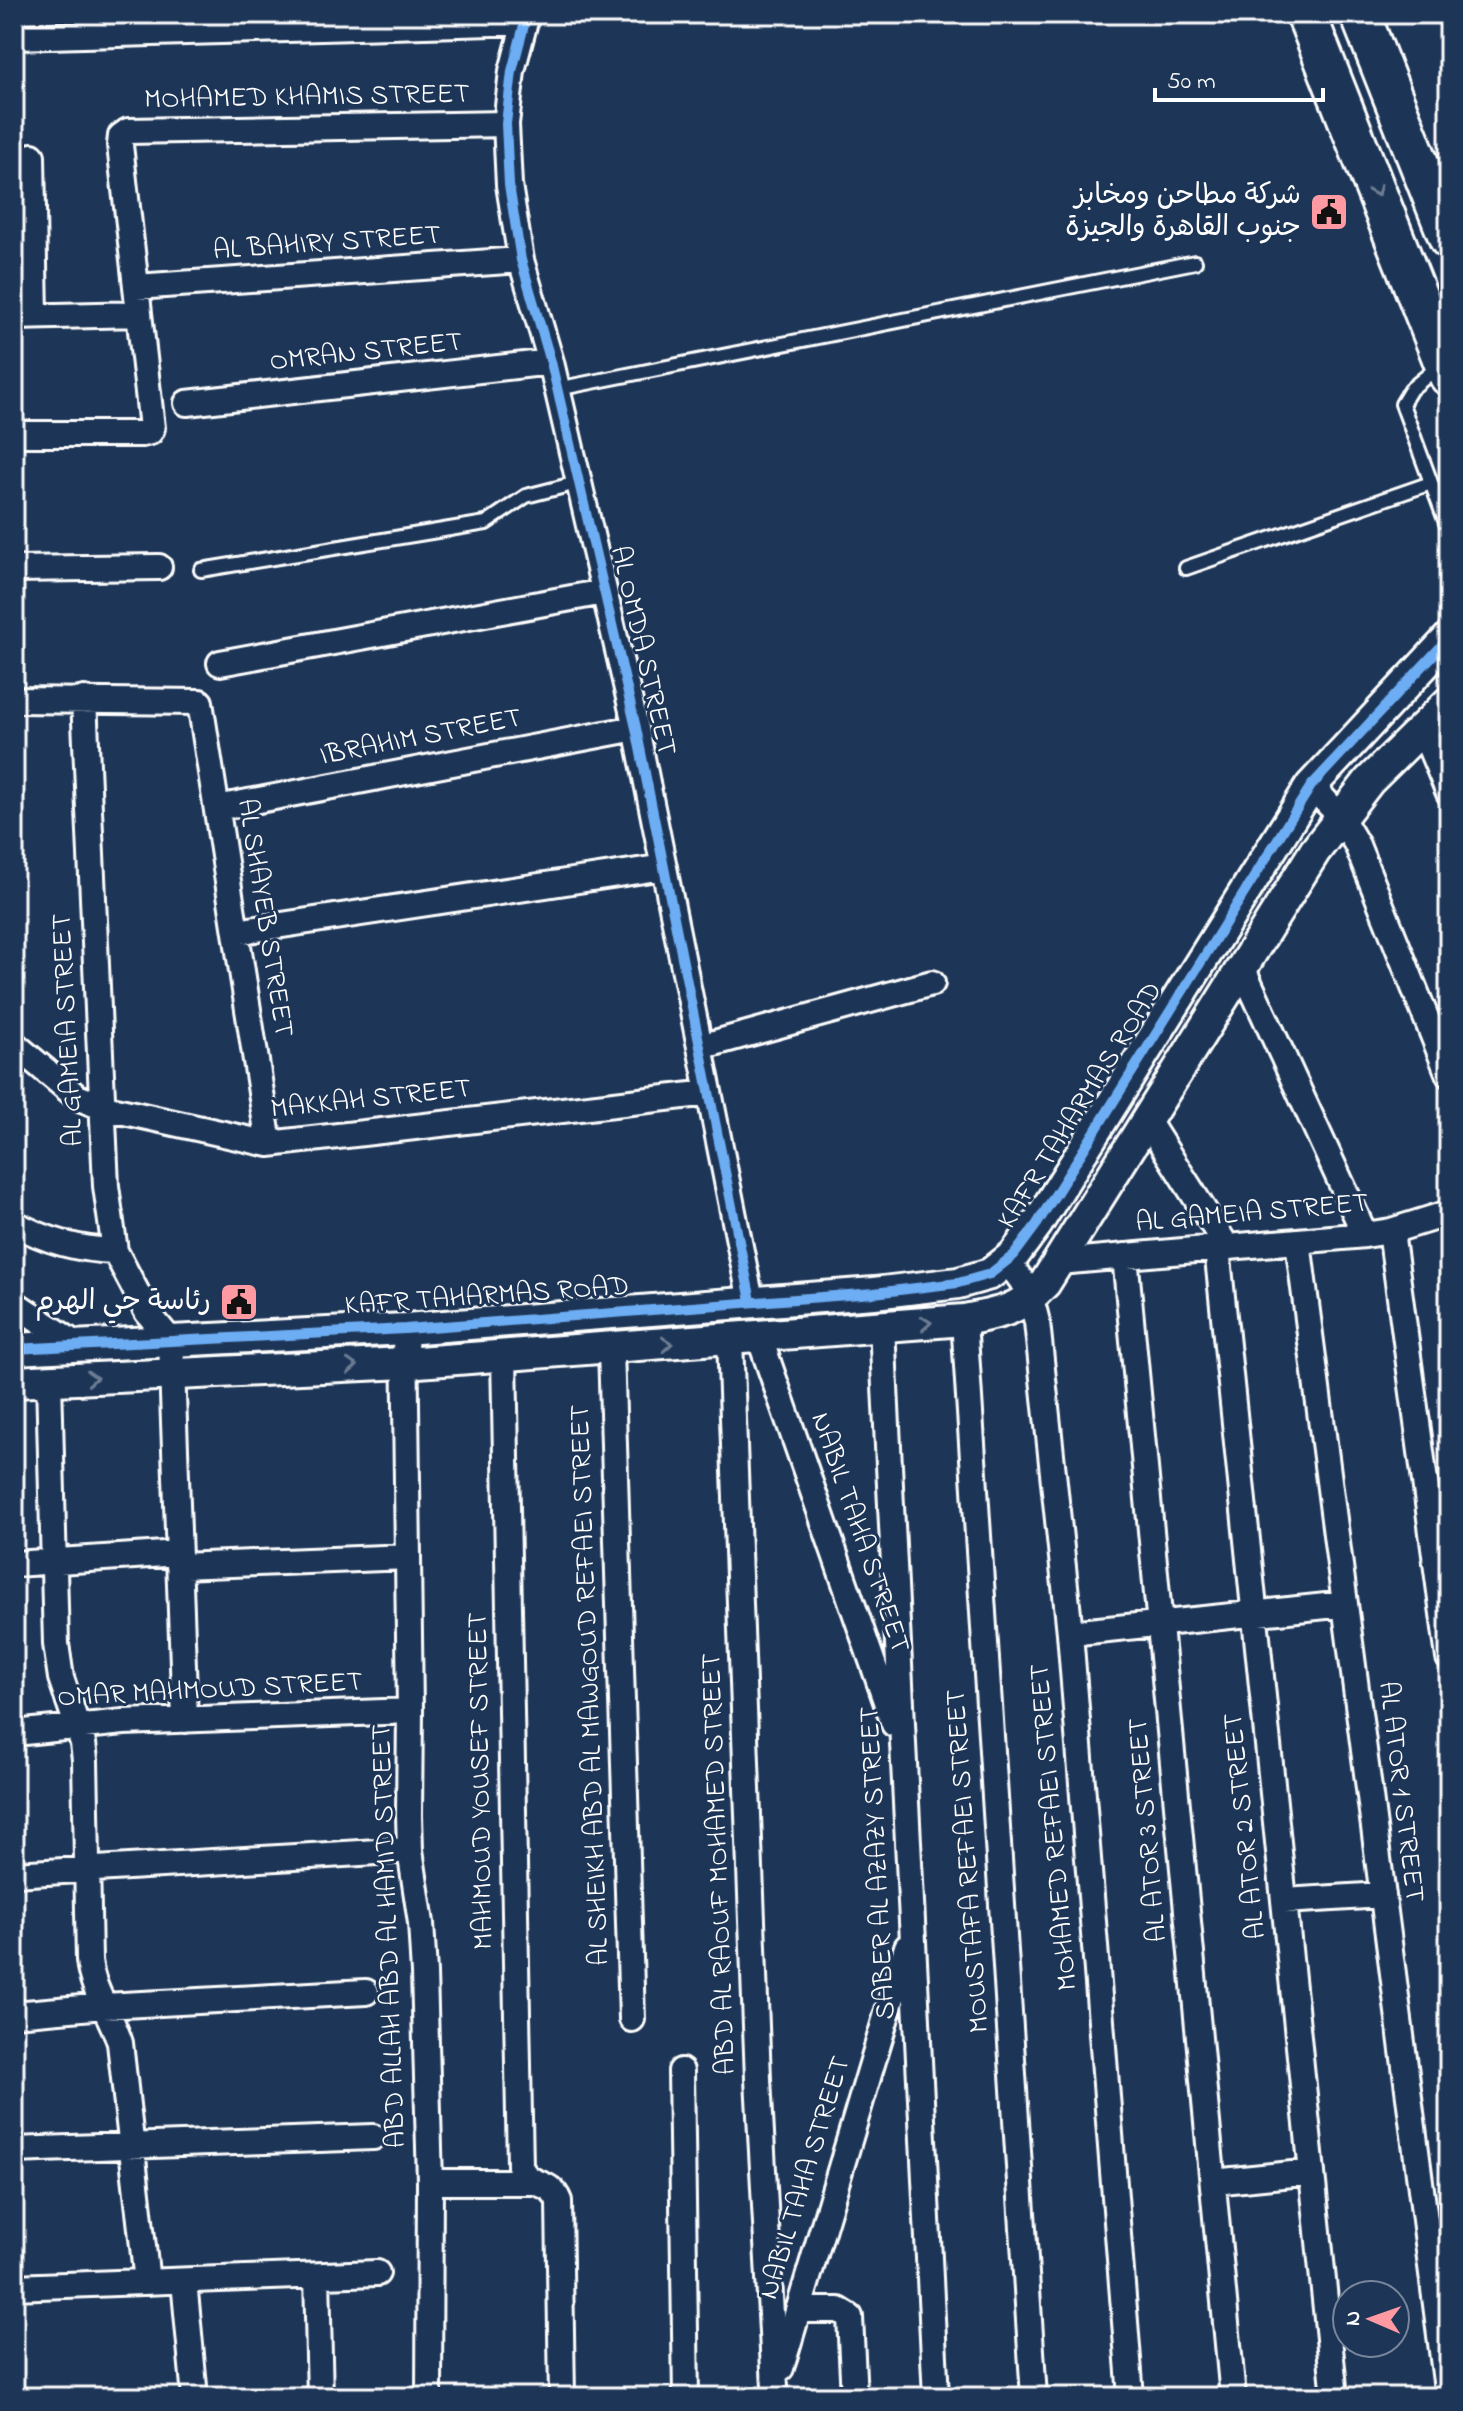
<svg xmlns="http://www.w3.org/2000/svg" width="1463" height="2411" viewBox="0 0 1463 2411" font-family="'Indie Flower','Playpen Sans Arabic',sans-serif">
  <rect width="100%" height="100%" fill="#1d3557"/>
  <filter id="ink" filterUnits="userSpaceOnUse"><feTurbulence type="fractalNoise" baseFrequency=".0125" numOctaves="2"/><feDisplacementMap in="SourceGraphic" scale="16" xChannelSelector="R" yChannelSelector="G"/><feConvolveMatrix kernelMatrix="1 2 1 2 8 2 1 2 1" color-interpolation-filters="sRGB"/></filter>
  <g filter="url(#ink)">
    <g fill="none" stroke-linecap="round" stroke-linejoin="round">
      <defs>
        <path id="service" d="M 1438,367 L 1411,389 L 1402,404 L 1449,531
          M 557,389 L 1195,262
          M 1186,568 L 1431,483
          M 201,570 L 486,523 L 526,496 L 581,482"/>
        <path id="minor" d="M 527,14 L 512,71 L 506,124 L 509,185 L 521,260 L 551,362 L 636,728 L 751,1301
          M 14,37 L 525,22
          M 32,156 L 35,316
          M 136,287 L 521,260
          M 14,317 L 139,314
          M 187,403 L 551,362
          M 14,434 L 142,434 L 150,432 L 152,428 L 120,145 L 121,136 L 128,131 L 506,124
          M 14,569 L 159,567
          M 220,663 L 604,592
          M 84,699 L 106,1186 L 115,1251 L 147,1312 L 171,1341 L 185,1720
          M 14,700 L 200,702 L 269,1144
          M 1422,728 L 1449,793
          M 1311,786 L 1340,816 L 1357,845 L 1449,1075
          M 217,808 L 636,728
          M 236,932 L 664,867
          M 1242,967 L 1365,1235
          M 14,1044 L 77,1097 L 102,1107 L 269,1144 L 709,1093
          M 700,1047 L 932,983
          M 1146,1119 L 1227,1247
          M 14,1223 C 46,1241 79,1250 115,1251
          M 1391,1231 L 1449,1658
          M 1298,1242 L 1448,2397
          M 1217,1248 L 1335,2397
          M 1125,1256 L 1233,2397
          M 1005,1262 C 1025,1279 1031,1296 1037,1322 L 1070,1633 L 1131,2397
          M 1059,1262 L 1365,1235 L 1391,1231 L 1449,1213
          M 14,1303 L 78,1346
          M 964,1320 L 1034,2397
          M 882,1327 L 936,2397
          M 405,1329 L 410,1711 L 409,1815 L 410,1850 L 421,1923 L 424,1973 L 430,2182 L 429,2397
          M 759,1336 L 894,1724
          M 730,1339 L 758,2079 L 775,2387
          M 611,1349 L 632,2019
          M 504,1356 L 520,2166 C 529,2189 550,2178 559,2201 L 562,2397
          M 49,1380 L 56,1644 L 61,1678 L 83,1743 L 85,1760 L 89,1960 C 92,1991 111,2014 120,2043 L 147,2282
          M 14,1564 L 179,1553
          M 179,1566 L 408,1557
          M 1070,1633 L 1345,1604
          M 14,1733 L 124,1722 L 410,1711
          M 14,1874 L 410,1850
          M 1284,1901 L 1383,1895
          M 14,2014 L 104,2006 L 366,1992
          M 681,2071 L 686,2397
          M 14,2150 L 373,2137
          M 430,2182 L 533,2182
          M 1213,2182 L 1312,2172
          M 317,2276 L 320,2397
          M 184,2281 L 195,2397
          M 14,2287 L 377,2273
          M 798,2310 L 839,2310 L 850,2317 L 854,2397
          M 781,2368 L 907,1947"/>
        <path id="tertiary" d="M 14,1349 L 405,1329 L 874,1293 L 958,1283 L 990,1274 L 1014,1255 L 1037,1224 L 1311,786 L 1449,638
          M 14,1382 L 405,1363 L 964,1320 C 999,1313 1019,1311 1045,1283 L 1315,851 L 1369,781 L 1449,702"/>
        <path id="primary" d="M 1306,14 L 1449,376
          M 1360,14 L 1449,239"/>
      </defs>
      <!-- service casing -->
      <use href="#service" stroke="#fff" stroke-width="18"/>
      <!-- minor casing -->
      <use href="#minor" stroke="#fff" stroke-width="30"/>
      <!-- tertiary casing -->
      <use href="#tertiary" stroke="#fff" stroke-width="36"/>
      <!-- primary casing -->
      <use href="#primary" stroke="#fff" stroke-width="44"/>
      <!-- service -->
      <use href="#service" stroke="#1d3557" stroke-width="12"/>
      <!-- minor -->
      <use href="#minor" stroke="#1d3557" stroke-width="24"/>
      <!-- tertiary -->
      <use href="#tertiary" stroke="#1d3557" stroke-width="30"/>
      <!-- primary -->
      <use href="#primary" stroke="#1d3557" stroke-width="38"/>
      <defs>
        <path id="cycleway" d="M 527,14 L 512,71 L 506,124 L 509,185 L 521,260 L 551,362 L 636,728 L 751,1301
          M 14,1349 L 405,1329 L 874,1293 L 958,1283 L 990,1274 L 1014,1255 L 1037,1224 L 1311,786 L 1449,638"/>
      </defs>
      <!-- cycleway casing -->
      <use href="#cycleway" stroke="#1d3557" stroke-width="15"/>
      <!-- cycleway -->
      <use href="#cycleway" stroke="#6dadf4" stroke-width="10"/>
    </g>
    <!-- one-way arrows -->
    <defs><path id="oneway-chevron" d="M-2-3.5L2.5 0L-2 3.5" fill="none" stroke-width="1.6" stroke-linecap="round" stroke-linejoin="round" transform="scale(2)"/></defs>
    <g stroke="#6c7c92">
      <use href="#oneway-chevron" transform="translate(1376 191) rotate(68)"/>
      <use href="#oneway-chevron" transform="translate(926 1323) rotate(-5)"/>
      <use href="#oneway-chevron" transform="translate(667 1344) rotate(-4)"/>
      <use href="#oneway-chevron" transform="translate(352 1366) rotate(-3)"/>
      <use href="#oneway-chevron" transform="translate(92 1378) rotate(-3)"/>
    </g>
  </g>
  <!-- icons -->
  <defs>
    <symbol id="civic-square" viewBox="-11 -11 22 22"><rect x="-9" y="-9" width="18" height="18" rx="4" fill="#ff9aa2" stroke="#1d3557"/><path d="M-.6-6.5H3V-4.5H.6V-3L4-1V1h2V6H-6V1h2V-1L-.6-3ZM-1.2 2.5V6h2.4V2.5Z" fill="#111"/></symbol>
  </defs>
  <g fill-rule="evenodd">
    <use href="#civic-square" x="1307" y="190" width="44" height="44"/>
    <use href="#civic-square" x="217" y="1280" width="44" height="44"/>
  </g>
  <g text-anchor="middle" dominant-baseline="central" stroke-width="6" stroke-linejoin="round" paint-order="stroke">
    <!-- street labels -->
    <g font-size="28" fill="#fff" stroke="#1d3557">
      <text transform="translate(307 98) rotate(-1)">MOHAMED KHAMIS STREET</text>
      <text transform="translate(327 244) rotate(-4)">AL BAHIRY STREET</text>
      <text transform="translate(366 353) rotate(-6)">OMRAN STREET</text>
      <text transform="translate(642 651) rotate(77)">AL OMDA STREET</text>
      <text transform="translate(421 738) rotate(-11)">IBRAHIM STREET</text>
      <text transform="translate(264 918) rotate(81)">AL SHAYEB STREET</text>
      <text transform="translate(69 1030) rotate(-93)">AL GAMEIA STREET</text>
      <text transform="translate(371 1100) rotate(-6)">MAKKAH STREET</text>
      <text transform="translate(1081 1106) rotate(-58)">KAFR TAHARMAS ROAD</text>
      <text transform="translate(1252 1214) rotate(-5)">AL GAMEIA STREET</text>
      <text transform="translate(487 1297) rotate(-4)">KAFR TAHARMAS ROAD</text>
      <text transform="translate(859 1533) rotate(71)">NABIL TAHA STREET</text>
      <text transform="translate(591 1685) rotate(-92)">AL SHEIKH ABD AL MAWGOUD REFAEI STREET</text>
      <text transform="translate(210 1691) rotate(-3)">OMAR MAHMOUD STREET</text>
      <text transform="translate(482 1781) rotate(-91)">MAHMOUD YOUSEF STREET</text>
      <text transform="translate(1400 1792) rotate(83)">AL ATOR 1 STREET</text>
      <text transform="translate(1246 1826) rotate(-96)">AL ATOR 2 STREET</text>
      <text transform="translate(1055 1827) rotate(-95)">MOHAMED REFAEI STREET</text>
      <text transform="translate(1149 1830) rotate(-95)">AL ATOR 3 STREET</text>
      <text transform="translate(969 1861) rotate(-94)">MOUSTAFA REFAEI STREET</text>
      <text transform="translate(879 1863) rotate(-93)">SABER AL AZAZY STREET</text>
      <text transform="translate(720 1864) rotate(-92)">ABD AL RAOUF MOHAMED STREET</text>
      <text transform="translate(390 1936) rotate(-92)">ABD ALLAH ABD AL HAMID STREET</text>
      <text transform="translate(806 2178) rotate(-73)">NABIL TAHA STREET</text>
    </g>
    <!-- poi labels -->
    <g font-size="28" fill="#fff" stroke="#1d3557" text-anchor="end">
      <text x="1301" y="196">شركة مطاحن ومخابز<tspan x="1301" dy="32">جنوب القاهرة والجيزة</tspan></text>
      <text x="211" y="1302">رئاسة حي الهرم</text>
    </g>
  </g>
  <!-- margin -->
  <rect width="1463" height="2411" fill="none" stroke="#1d3557" stroke-width="48"/>
  <rect x="24" y="24" width="1415" height="2363" fill="none" stroke="#fff" stroke-width="3" filter="url(#ink)"/>
  <!-- north arrow -->
  <g transform="translate(1371 2319) rotate(272)"><circle r="38" fill="#1d3557" stroke="#77869a" stroke-width="2"/>
  <path d="M0-6L14 30L0 20L-14 30Z" fill="#ff9aa2"/>
  <text y="-12" font-size="22" font-weight="bold" text-anchor="middle" fill="#ffffff">N</text>
  </g>
  <!-- scale -->
  <path d="M1155 88v12h168v-12" fill="none" stroke="#ffffff" stroke-width="4"/>
  <text x="1167" y="88" font-size="24" fill="#ffffff" stroke="#1d3557" stroke-width="6" paint-order="stroke">50 m</text>
</svg>
